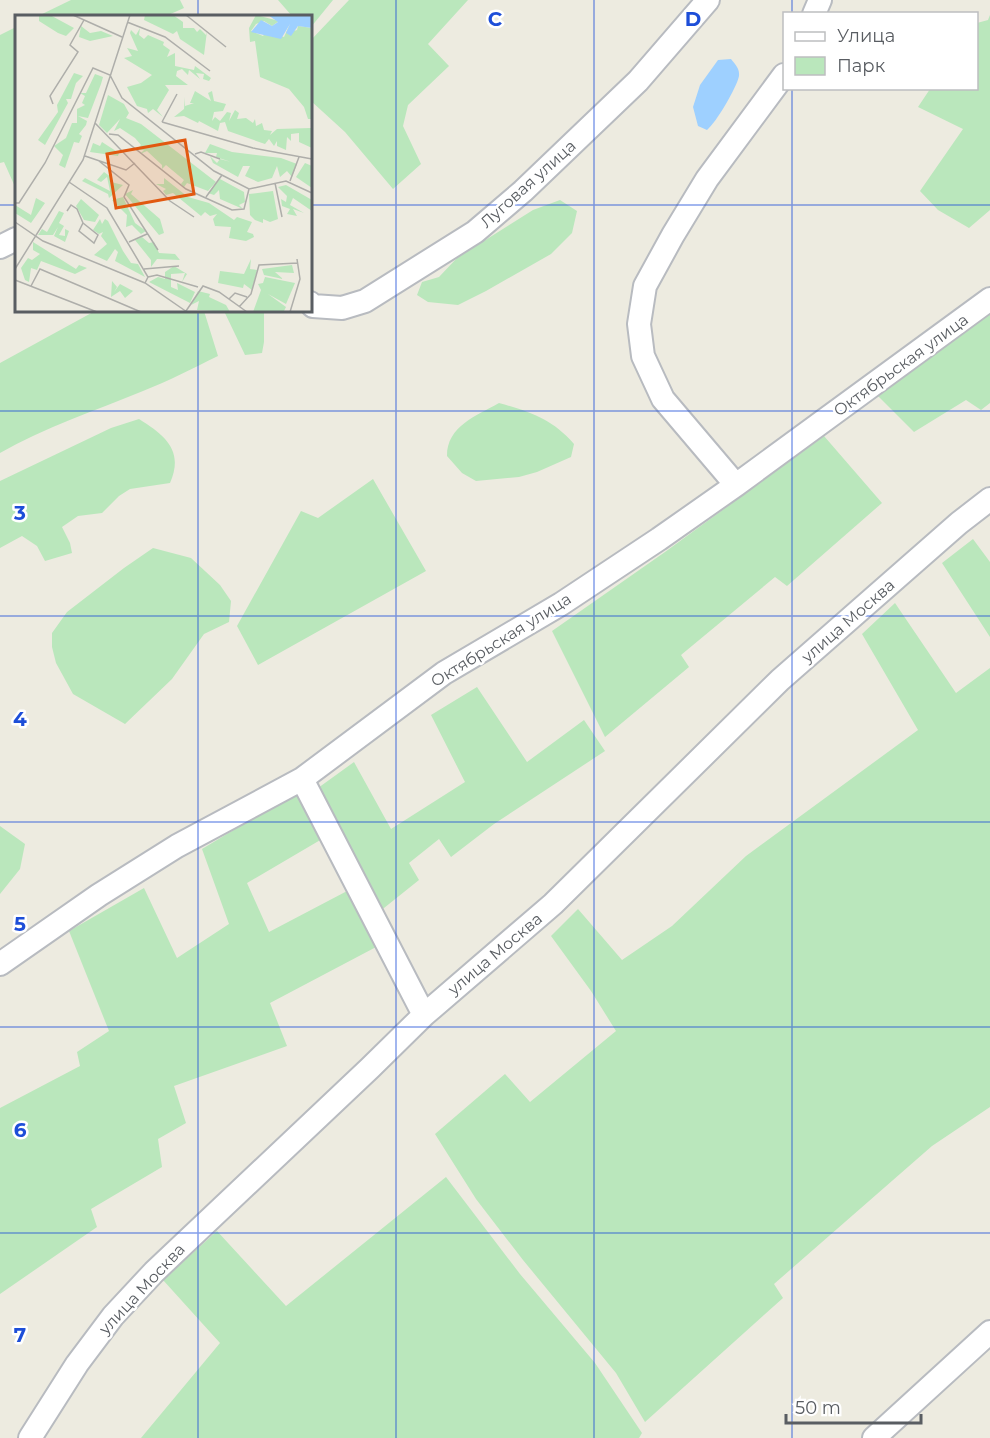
<svg xmlns="http://www.w3.org/2000/svg" width="990" height="1438" viewBox="0 0 990 1438" font-family="Montserrat,sans-serif">
  <rect width="100%" height="100%" fill="#edebe0"/>
  <!-- green -->
  <path fill="#bae7bc" d="M 71,0 L 180,0 L 184,8 L 166,16 L 38,16 Z
    M 278,0 L 333,0 L 311,27 L 310,16 L 292,16 Z
    M 349,0 L 468,0 L 428,44 L 449,66 L 408,105 L 403,126 L 421,164 L 393,189 L 345,132 L 311,101 L 311,40 Z
    M 990,15 L 990,210 L 969,228 L 938,210 L 920,191 L 963,129 L 918,107 L 930,89 L 976,88 L 977,23 L 988,20 Z
    M 16,27 L 16,189 L 4,162 L 0,163 L 0,35 Z
    M 560,200 L 577,211 L 572,233 L 551,254 L 486,291 L 458,305 L 428,302 L 417,295 L 422,282 L 439,277 L 457,258 L 533,210 Z
    M 95,311 L 204,311 L 218,356 C 193,368 169,381 143,391 C 95,411 45,427 0,453 L 0,363 Z
    M 224,311 L 264,311 L 264,342 L 262,353 L 245,355 Z
    M 990,312 L 990,403 L 981,410 L 966,400 L 914,432 L 875,393 Z
    M 499,403 C 531,412 552,419 574,444 L 571,457 L 537,472 L 519,477 L 476,481 L 462,473 L 447,456 C 447,426 476,416 499,403 Z
    M 139,419 C 166,436 184,451 170,483 L 130,489 L 119,496 L 102,513 L 78,516 L 62,527 L 70,543 L 72,553 L 45,561 L 37,546 L 22,536 L 0,548 L 0,481 L 111,428 Z
    M 824,436 L 882,503 L 787,586 L 775,577 L 681,655 L 689,667 L 605,737 L 552,631 L 665,552 Z
    M 373,479 L 426,571 L 258,665 L 237,626 L 301,511 L 318,518 Z
    M 973,539 L 990,562 L 990,637 L 942,563 Z
    M 153,548 L 191,558 L 220,585 L 231,601 L 229,622 L 204,634 L 172,679 L 125,724 L 73,694 L 56,663 L 52,647 L 52,633 L 67,612 L 124,568 Z
    M 895,603 L 956,693 L 990,668 L 990,1107 L 932,1146 L 774,1284 L 783,1298 L 645,1422 L 616,1373 L 523,1260 L 476,1199 L 435,1134 L 505,1074 L 530,1102 L 616,1031 L 591,991 L 551,936 L 578,909 L 622,960 L 672,926 L 746,856 L 918,730 L 862,634 Z
    M 477,687 L 527,762 L 584,720 L 605,751 L 494,824 L 451,857 L 439,839 L 409,863 L 419,880 L 379,912 L 318,788 L 354,762 L 391,829 L 465,782 L 431,715 Z
    M 297,792 L 322,839 L 247,883 L 269,932 L 349,890 L 378,946 L 270,1003 L 287,1046 L 174,1086 L 186,1123 L 158,1139 L 162,1167 L 91,1209 L 97,1227 L 0,1294 L 0,1108 L 80,1066 L 77,1052 L 109,1031 L 69,931 L 144,888 L 177,958 L 229,924 L 202,849 Z
    M 0,826 L 25,844 L 20,869 L 0,894 Z
    M 446,1177 L 520,1274 L 595,1363 L 642,1433 L 639,1438 L 141,1438 L 220,1343 L 163,1280 L 217,1231 L 286,1306 Z"/>
  <!-- water -->
  <path fill="#9ed0ff" d="M 731,59 C 735,64 740,69 739,76 C 737,87 716,123 707,130 L 698,126 L 693,107 L 700,85 L 718,60 Z"/>
  <g fill="none" stroke-linecap="round" stroke-linejoin="round">
    <defs>
      <path id="minor" d="M 814,14 L 820,0
        M 0,247 L 16,239
        M 310,303 L 313,306 L 342,308 L 365,301 L 475,232 L 523,191 L 638,81 L 708,0
        M 736,485 L 663,399 L 643,356 L 639,324 L 645,286 L 673,235 L 707,179 L 784,75
        M 302,779 L 424,1015
        M 0,964 L 99,895 L 177,846 L 302,779 L 444,673 L 561,604 L 659,539 L 736,485 L 990,299
        M 30,1438 L 77,1364 L 113,1316 L 154,1272 L 370,1068 L 424,1015 L 553,904 L 780,680 L 959,523 L 990,499
        M 874,1438 L 990,1332"/>
    </defs>
    <!-- minor casing -->
    <use href="#minor" stroke="#b8bbc0" stroke-width="26"/>
    <!-- minor -->
    <use href="#minor" stroke="#fff" stroke-width="22"/>
  </g>
  <!-- grid -->
  <path fill="none" stroke="#1d4ed8" stroke-width="1.5" stroke-opacity="0.55" d="M 198,0 L 198,16M 396,0 L 396,1438M 594,0 L 594,1438M 792,0 L 792,14M 792,88 L 792,1438M 0,205 L 16,205M 310,205 L 990,205M 198,310 L 198,1438M 0,411 L 990,411M 0,616 L 990,616M 0,822 L 990,822M 0,1027 L 990,1027M 0,1233 L 990,1233"/>
  <g text-anchor="middle" dominant-baseline="central" stroke-width="5" stroke-linejoin="round" paint-order="stroke">
    <!-- street labels -->
    <g font-size="16" fill="#595d62" stroke="#fff">
      <text transform="translate(528 184) rotate(-42)">Луговая улица</text>
      <text transform="translate(901 365) rotate(-36)">Октябрьская улица</text>
      <text transform="translate(848 621) rotate(-41)">улица Москва</text>
      <text transform="translate(501 640) rotate(-32)">Октябрьская улица</text>
      <text transform="translate(495 954) rotate(-40)">улица Москва</text>
      <text transform="translate(142 1289) rotate(-47)">улица Москва</text>
    </g>
  </g>
  <!-- overview -->
  <g transform="translate(15 15)">
    <rect width="297" height="297" fill="#edebe0"/>
    <path d="M 24,0 L 35,0 L 59,13 L 51,21 L 43,18 L 24,6 ZM 130,0 L 158,0 L 168,7 L 168,13 L 179,13 L 182,17 L 185,14 L 191,20 L 192,16 L 189,40 L 165,24 L 162,16 L 158,19 L 129,5 ZM 241,0 L 264,6 L 257,11 L 249,6 L 241,9 L 236,16 L 248,21 L 251,17 L 269,22 L 275,9 L 272,18 L 282,15 L 283,11 L 297,13 L 297,104 L 293,104 L 289,92 L 274,74 L 245,62 L 240,26 L 235,27 L 234,13 ZM 66,11 L 75,18 L 86,16 L 98,21 L 75,26 L 64,22 ZM 125,13 L 124,20 L 129,24 L 133,20 L 149,27 L 148,30 L 155,35 L 152,42 L 160,38 L 160,51 L 179,55 L 180,51 L 196,63 L 194,66 L 188,64 L 189,59 L 181,58 L 185,64 L 174,55 L 173,60 L 167,54 L 162,56 L 161,61 L 173,70 L 150,70 L 154,75 L 142,95 L 148,102 L 138,94 L 133,98 L 132,94 L 122,91 L 112,72 L 126,68 L 137,60 L 109,43 L 117,41 L 112,33 L 123,36 L 115,18 L 116,15 L 121,20 ZM 59,58 L 68,61 L 61,68 L 56,84 L 51,84 L 53,88 L 30,130 L 23,125 L 43,97 L 42,90 ZM 80,59 L 88,62 L 86,69 L 73,103 L 63,101 L 72,106 L 71,110 L 64,119 L 67,121 L 64,128 L 59,127 L 50,153 L 44,150 L 48,140 L 39,131 L 51,123 L 57,108 L 62,108 L 62,94 L 70,90 L 67,88 L 70,81 L 65,78 L 71,78 ZM 180,76 L 196,86 L 193,78 L 197,76 L 199,86 L 211,89 L 208,96 L 199,97 L 197,106 L 200,102 L 205,106 L 212,97 L 216,98 L 214,106 L 220,95 L 224,98 L 222,104 L 231,103 L 238,108 L 240,104 L 241,111 L 247,108 L 249,115 L 257,116 L 255,120 L 262,114 L 296,113 L 297,133 L 284,127 L 284,118 L 276,119 L 276,126 L 272,122 L 271,135 L 262,131 L 262,126 L 259,131 L 254,124 L 250,129 L 213,116 L 210,107 L 205,108 L 203,116 L 184,106 L 183,108 L 169,101 L 159,102 L 169,94 L 170,82 L 170,91 L 179,88 L 175,88 ZM 93,80 L 109,89 L 114,98 L 111,103 L 126,109 L 201,167 L 193,176 L 172,168 L 169,172 L 166,169 L 169,165 L 151,150 L 147,154 L 147,150 L 132,136 L 125,139 L 129,135 L 121,135 L 126,130 L 120,123 L 105,113 L 99,116 L 105,104 L 92,118 L 84,110 ZM 87,127 L 104,138 L 103,141 L 75,137 L 78,128 L 85,131 ZM 195,129 L 217,137 L 266,143 L 282,149 L 277,162 L 272,156 L 265,162 L 262,151 L 257,163 L 243,167 L 230,161 L 235,151 L 228,151 L 223,162 L 198,148 L 195,141 L 202,148 L 205,144 L 216,147 L 201,142 L 202,138 L 190,138 ZM 290,148 L 297,151 L 297,173 L 281,162 ZM 89,157 L 96,162 L 96,167 L 108,170 L 94,183 L 93,179 L 67,166 L 70,163 L 95,176 L 92,162 L 86,167 L 82,165 ZM 149,163 L 173,182 L 194,188 L 219,205 L 222,202 L 237,207 L 232,217 L 238,219 L 239,222 L 231,226 L 214,223 L 216,212 L 200,211 L 198,204 L 202,199 L 195,201 L 190,197 L 186,201 L 158,178 L 151,180 L 148,176 L 151,174 L 141,169 L 149,169 ZM 205,164 L 229,177 L 230,187 L 224,190 L 228,194 L 205,184 L 204,175 L 199,180 L 193,178 ZM 271,170 L 297,185 L 297,196 L 278,183 L 275,190 L 289,198 L 278,194 L 282,201 L 272,199 L 275,194 L 267,191 L 266,184 L 271,187 L 272,181 L 263,172 ZM 118,175 L 116,179 L 145,204 L 149,218 L 144,220 L 110,179 ZM 258,176 L 263,204 L 255,207 L 248,204 L 248,208 L 240,205 L 235,200 L 234,179 ZM 108,182 L 120,208 L 131,216 L 126,219 L 117,210 L 111,212 L 112,200 L 97,185 ZM 21,183 L 30,188 L 16,208 L 0,198 L 0,190 L 16,200 ZM 66,184 L 84,200 L 80,207 L 69,205 L 61,191 ZM 44,196 L 49,198 L 44,208 L 49,211 L 44,220 L 50,221 L 50,214 L 54,216 L 50,227 L 39,221 L 43,212 L 38,220 L 23,220 L 27,214 L 32,217 ZM 85,204 L 87,209 L 90,204 L 93,206 L 108,236 L 116,248 L 123,249 L 130,262 L 100,246 L 103,237 L 100,234 L 92,246 L 79,240 L 92,229 L 86,221 L 88,217 L 84,219 L 78,215 ZM 127,222 L 134,228 L 139,227 L 144,238 L 160,239 L 165,245 L 142,244 L 136,252 L 136,245 L 120,225 ZM 18,227 L 61,254 L 64,250 L 72,253 L 60,259 L 26,246 L 22,255 L 16,253 L 14,267 L 10,265 L 6,253 L 13,243 L 17,245 L 25,239 L 18,235 ZM 236,244 L 235,254 L 242,255 L 237,275 L 229,269 L 228,273 L 203,268 L 205,256 L 229,259 ZM 277,250 L 279,258 L 260,257 L 268,264 L 249,260 L 247,254 ZM 159,251 L 172,259 L 167,267 L 170,258 L 156,259 L 156,272 L 163,275 L 162,268 L 180,277 L 175,288 L 134,267 L 143,262 L 150,264 L 150,257 ZM 250,262 L 280,268 L 271,289 L 253,279 L 271,292 L 269,296 L 238,297 L 246,275 L 243,269 L 248,268 ZM 97,266 L 102,272 L 99,277 L 105,269 L 118,276 L 110,283 L 105,276 L 96,282 ZM 183,276 L 195,279 L 194,282 L 211,290 L 215,297 L 182,295 L 184,286 L 176,290 Z" fill="#bae7bc"/>
    <path d="M 253,0 L 297,0 L 297,13 L 283,11 L 276,21 L 271,18 L 275,9 L 266,24 L 236,17 L 246,5 L 257,11 L 263,7 Z" fill="#9ed0ff"/>
    <path fill="none" stroke="#aeaeaa" stroke-width="1.5" d="M 58,0 L 107,22M 171,0 L 211,32M 112,7 L 150,22 L 195,56M 38,89 L 35,81 L 63,37 L 55,30 L 69,5M 147,107 L 238,133 L 297,144M 147,107 L 162,79M 80,108 L 155,186 L 179,202M 94,119 L 103,120 L 171,174 L 217,195 L 229,194 L 234,174M 180,139 L 186,137 L 205,144M 70,141 L 111,155 L 120,148M 84,146 L 114,170 L 109,182 L 143,235M 275,166 L 284,142M 54,167 L 92,193 L 133,262 L 130,268M 260,168 L 267,202M 191,182 L 207,160M 0,188 L 4,188 L 30,148 L 78,53 L 95,60 L 107,83 L 199,156 L 234,174 L 271,166 L 297,178M 52,196 L 56,190 L 62,194 L 68,208M 0,207 L 28,226 L 130,268 L 172,297M 68,208 L 83,220 L 79,228 L 64,216 ZM 114,227 L 132,219M 0,254 L 68,145 L 115,0M 129,254 L 164,251M 133,262 L 142,260 L 183,272M 0,265 L 82,297M 16,271 L 25,254 L 126,297M 214,284 L 220,278 L 232,282M 224,292 L 236,279 L 244,250 L 283,248M 171,296 L 188,271 L 204,277 L 232,297M 275,297 L 285,264 L 282,244"/>
    <path fill="#e15910" fill-opacity="0.15" stroke="#e15910" stroke-width="3" d="M 170,125 L 179,179 L 101,193 L 92,139 Z"/>
    <rect width="297" height="297" fill="none" stroke="#595d62" stroke-width="3"/>
  </g>
  <g font-size="20" text-anchor="middle" font-weight="bold" fill="#1d4ed8" stroke="#fff" stroke-width="5" stroke-linejoin="round" paint-order="stroke">
    <text x="495" y="26">C</text>
    <text x="693" y="26">D</text>
    <text x="20" y="520">3</text>
    <text x="20" y="726">4</text>
    <text x="20" y="931">5</text>
    <text x="20" y="1137">6</text>
    <text x="20" y="1342">7</text>
  </g>
  <!-- legend -->
  <rect x="783" y="12" width="195" height="78" fill="#ffffff" stroke="#bdbec0" stroke-width="1.5"/>
  <rect x="795" y="32" width="30" height="9" fill="#ffffff" stroke="#bdbec0" stroke-width="1.5"/>
  <text x="837" y="42" font-size="18" fill="#595d62">Улица</text>
  <rect x="795" y="57" width="30" height="18" fill="#bae7bc" stroke="#bdbec0" stroke-width="1.5"/>
  <text x="837" y="72" font-size="18" fill="#595d62">Парк</text>
  <!-- scale -->
  <path d="M786 1414v9h135v-9" fill="none" stroke="#595d62" stroke-width="3"/>
  <text x="795" y="1414" font-size="18" fill="#595d62" stroke="#ffffff" stroke-width="4.5" paint-order="stroke">50 m</text>
</svg>
